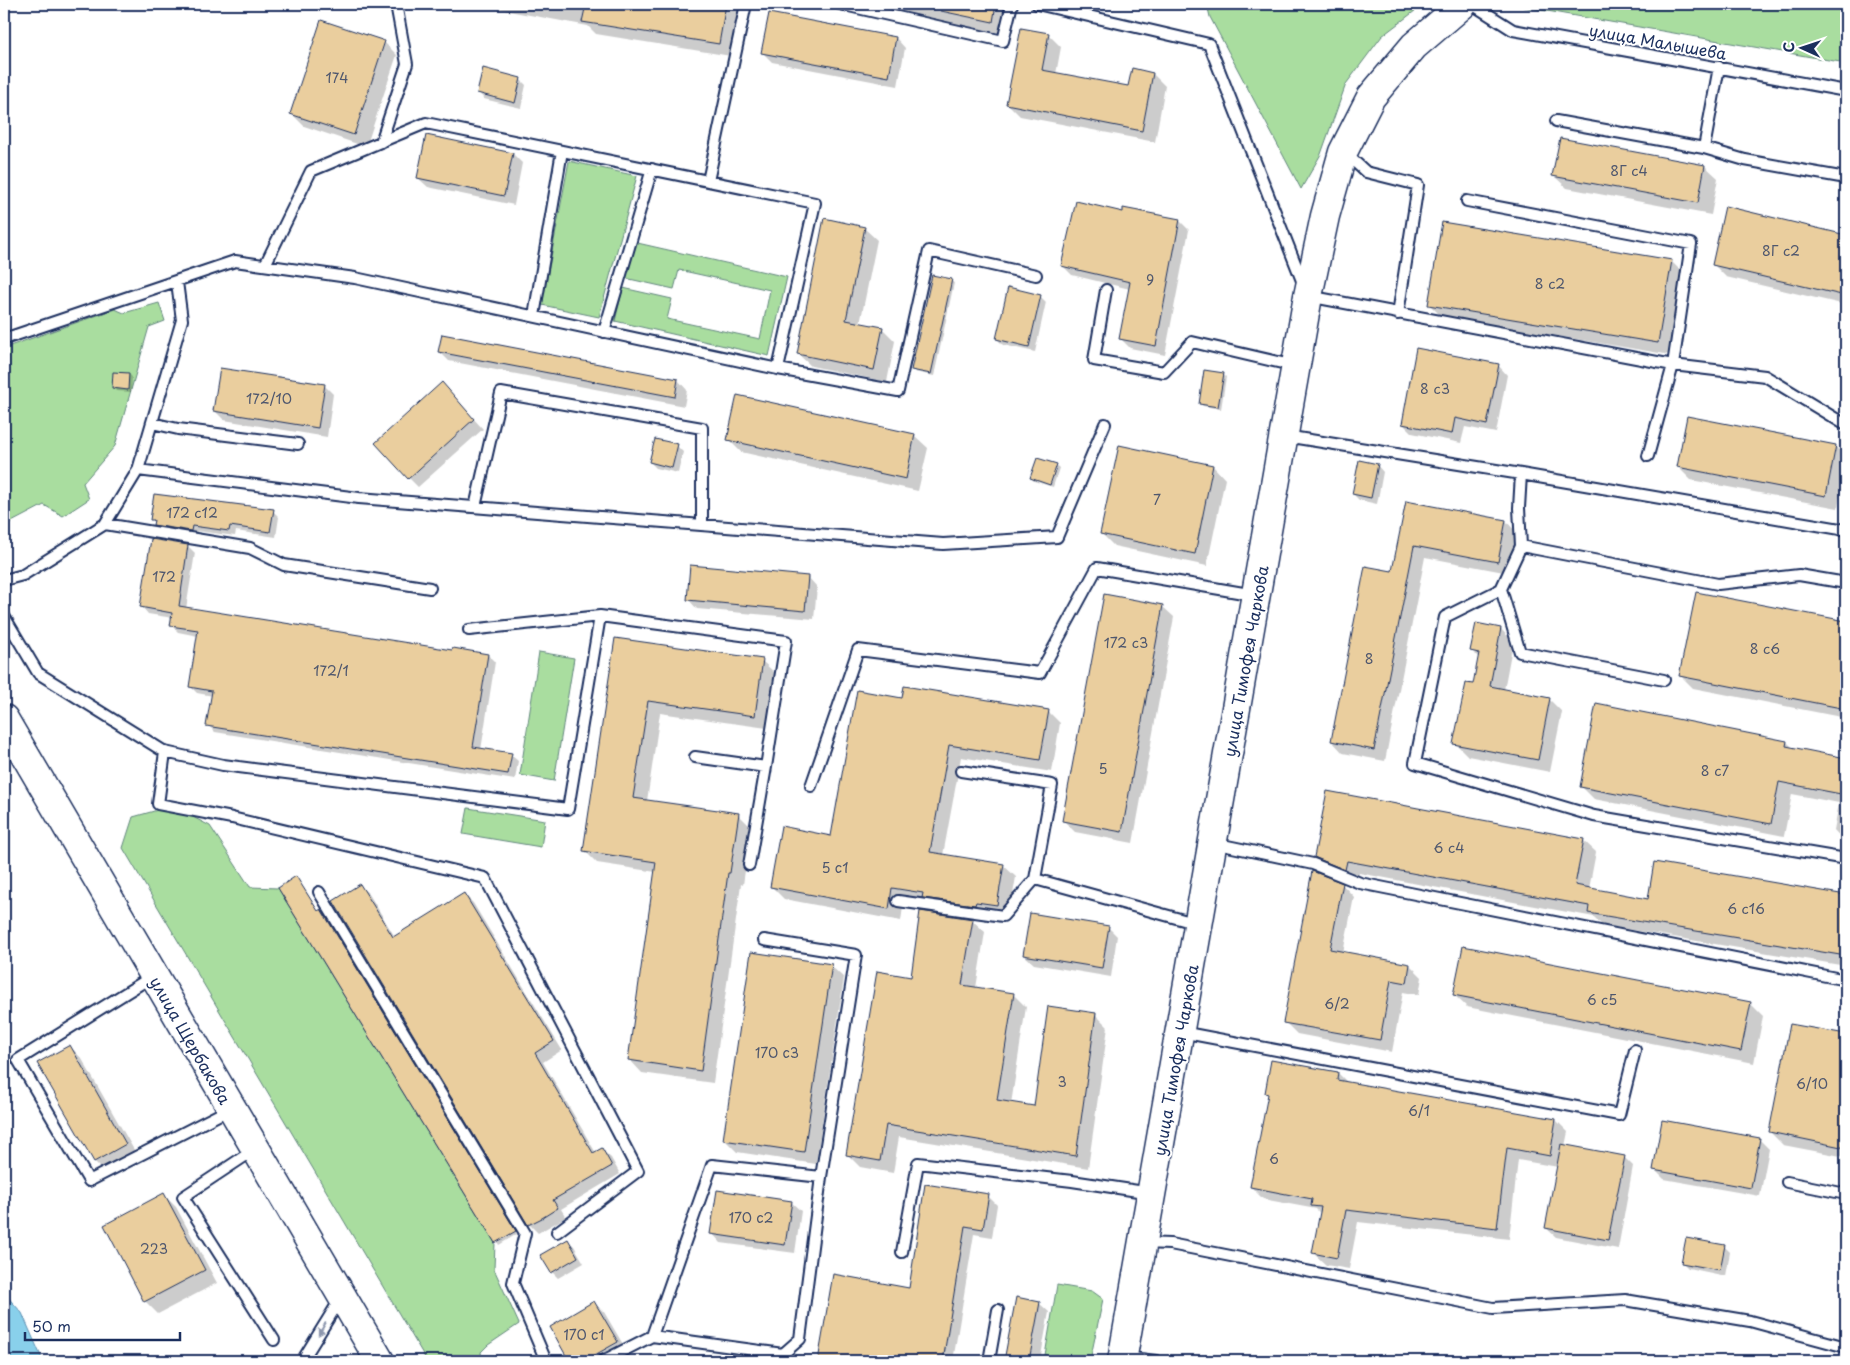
<svg xmlns="http://www.w3.org/2000/svg" width="1850" height="1365" viewBox="0 0 1850 1365" font-family="'Playpen Sans',sans-serif">
  <rect width="100%" height="100%" fill="#fff"/>
  <filter id="ink" filterUnits="userSpaceOnUse"><feTurbulence type="fractalNoise" baseFrequency=".02" numOctaves="2"/><feDisplacementMap in="SourceGraphic" scale="10" xChannelSelector="R" yChannelSelector="G"/><feConvolveMatrix kernelMatrix="1 2 1 2 8 2 1 2 1" color-interpolation-filters="sRGB"/></filter>
  <g filter="url(#ink)">
    <!-- green -->
    <path fill="#a9dd9f" stroke="#62867e" d="M 1207,4 L 1424,4 L 1382,36 L 1346,84 L 1321,154 L 1301,189 L 1210,17 Z
      M 1524,4 L 1846,4 L 1846,63 L 1524,7 Z
      M 569,161 L 637,176 L 599,317 L 542,305 Z
      M 633,242 L 787,277 L 769,356 L 615,321 L 623,288 L 672,299 L 667,319 L 760,339 L 770,290 L 679,270 L 674,289 L 625,278 Z
      M 159,303 L 165,321 L 149,327 L 115,446 L 83,483 L 89,499 L 63,516 L 44,505 L 4,526 L 4,348 L 115,309 L 124,313 Z
      M 539,652 L 574,658 L 554,781 L 520,775 Z
      M 172,806 L 210,826 L 250,887 L 278,888 L 495,1243 L 494,1269 L 519,1324 L 488,1345 L 481,1352 L 482,1361 L 427,1361 L 123,848 L 133,817 Z
      M 468,808 L 545,820 L 541,847 L 463,834 Z
      M 1057,1285 L 1092,1291 L 1103,1299 L 1090,1361 L 1044,1361 Z"/>
    <!-- water -->
    <path fill="#89d0eb" stroke="#5d90b3" d="M 4,1293 L 22,1313 L 43,1361 L 4,1361 Z"/>
    <!-- shadow -->
    <path fill="#0003" d="M 472,4 L 740,4 L 731,56 L 596,34 L 588,26 Z
      M 860,4 L 1011,4 L 1005,34 Z
      M 1048,34 L 1061,47 L 1056,74 L 1129,88 L 1153,74 L 1165,86 L 1155,142 L 1020,116 L 1008,104 Z
      M 896,38 L 905,48 L 898,86 L 772,62 L 762,52 Z
      M 384,42 L 397,55 L 366,147 L 304,126 L 291,113 Z
      M 520,79 L 526,85 L 521,108 L 484,99 L 478,92 Z
      M 513,154 L 522,163 L 514,205 L 428,187 L 418,178 Z
      M 1705,166 L 1718,178 L 1711,215 L 1567,188 L 1554,176 Z
      M 1726,208 L 1846,236 L 1846,305 L 1726,277 L 1713,264 Z
      M 1124,213 L 1179,220 L 1189,230 L 1165,355 L 1130,348 L 1121,339 L 1130,289 L 1072,275 L 1063,266 Z
      M 864,228 L 877,240 L 860,324 L 882,328 L 895,341 L 887,382 L 811,366 L 798,354 Z
      M 1672,262 L 1684,274 L 1671,355 L 1442,317 L 1429,304 Z
      M 951,281 L 954,283 L 934,376 L 915,372 L 912,370 Z
      M 1040,296 L 1046,302 L 1035,352 L 1003,345 L 997,339 Z
      M 443,336 L 678,380 L 687,390 L 684,406 L 449,361 L 440,352 Z
      M 1498,365 L 1507,375 L 1496,433 L 1465,427 L 1461,443 L 1412,433 L 1403,424 Z
      M 129,374 L 132,377 L 131,392 L 116,391 L 113,388 Z
      M 1223,374 L 1226,377 L 1221,409 L 1203,406 L 1200,403 Z
      M 324,385 L 333,394 L 327,437 L 224,420 L 215,411 Z
      M 451,394 L 483,429 L 418,487 L 409,478 Z
      M 738,396 L 915,436 L 928,448 L 918,491 L 741,452 L 728,439 Z
      M 677,446 L 683,452 L 678,473 L 656,468 L 650,462 Z
      M 1835,446 L 1846,458 L 1838,508 L 1691,480 L 1678,467 Z
      M 1120,447 L 1213,466 L 1225,479 L 1207,566 L 1114,546 L 1102,534 Z
      M 1056,465 L 1059,468 L 1053,487 L 1034,481 L 1031,478 Z
      M 1377,465 L 1383,472 L 1377,504 L 1359,500 L 1353,494 Z
      M 1407,502 L 1506,521 L 1517,533 L 1509,573 L 1425,557 L 1385,761 L 1343,753 L 1332,741 L 1393,573 Z
      M 273,511 L 279,517 L 276,537 L 236,531 L 235,536 L 197,531 L 196,537 L 161,531 L 152,519 Z
      M 152,540 L 188,546 L 195,553 L 186,609 L 453,652 L 488,655 L 495,662 L 481,750 L 511,755 L 518,761 L 515,780 L 215,732 L 208,725 L 213,696 L 197,693 L 190,686 L 198,636 L 178,632 L 172,626 L 173,618 L 148,614 L 142,607 Z
      M 691,566 L 808,577 L 817,587 L 814,619 L 697,609 L 688,599 Z
      M 1697,593 L 1846,622 L 1846,718 L 1693,688 L 1681,676 Z
      M 1162,606 L 1174,617 L 1133,843 L 1075,832 L 1064,821 Z
      M 1501,629 L 1513,642 L 1504,690 L 1549,699 L 1562,712 L 1550,772 L 1468,756 L 1455,743 L 1474,686 L 1479,658 L 1471,650 Z
      M 616,639 L 762,661 L 775,673 L 767,728 L 660,713 L 647,801 L 739,815 L 751,827 L 743,885 L 741,884 L 713,1083 L 642,1073 L 630,1060 L 656,872 L 597,863 L 585,851 Z
      M 903,700 L 1048,711 L 1060,723 L 1052,772 L 961,757 L 943,855 L 1003,865 L 1016,877 L 1009,917 L 904,900 L 901,921 L 784,899 L 772,887 L 832,837 Z
      M 1787,742 L 1794,749 L 1846,759 L 1846,843 L 1834,830 L 1839,803 L 1792,794 L 1784,836 L 1594,799 L 1581,786 Z
      M 1583,840 L 1596,852 L 1589,889 L 1649,900 L 1655,863 L 1846,896 L 1846,966 L 1602,925 L 1594,917 L 1359,873 L 1357,881 L 1328,869 L 1316,857 Z
      M 1342,884 L 1354,897 L 1343,953 L 1410,965 L 1422,977 L 1419,995 L 1403,992 L 1392,1052 L 1297,1034 L 1285,1022 Z
      M 360,886 L 369,894 L 395,937 L 464,894 L 473,903 L 562,1050 L 543,1062 L 596,1153 L 602,1150 L 611,1158 L 620,1174 L 561,1209 L 566,1217 L 538,1233 L 529,1224 Z
      M 321,910 L 517,1234 L 499,1245 L 318,912 Z
      M 972,920 L 985,932 L 976,988 L 1013,994 L 1026,1007 L 1011,1104 L 1035,1107 L 1095,1014 L 1108,1027 L 1088,1168 L 899,1137 L 893,1173 L 860,1167 L 848,1155 L 912,979 Z
      M 1108,927 L 1117,936 L 1111,977 L 1034,964 L 1024,955 Z
      M 831,966 L 844,978 L 816,1164 L 737,1152 L 724,1139 Z
      M 1454,995 L 1750,1003 L 1763,1016 L 1754,1063 L 1467,1007 Z
      M 1791,1025 L 1846,1035 L 1846,1157 L 1783,1145 L 1770,1132 Z
      M 70,1046 L 82,1059 L 138,1157 L 107,1174 L 95,1162 Z
      M 1338,1073 L 1348,1083 L 1556,1120 L 1568,1132 L 1565,1146 L 1624,1157 L 1633,1166 L 1618,1249 L 1556,1237 L 1546,1228 L 1558,1167 L 1518,1160 L 1509,1239 L 1358,1222 L 1349,1269 L 1326,1265 L 1313,1253 L 1321,1214 L 1316,1209 L 1263,1199 L 1251,1187 L 1269,1095 L 1266,1093 Z
      M 1759,1139 L 1769,1149 L 1760,1196 L 1664,1179 L 1654,1169 Z
      M 164,1195 L 176,1207 L 217,1283 L 158,1314 L 145,1301 Z
      M 988,1196 L 997,1205 L 992,1237 L 974,1234 L 953,1361 L 819,1361 L 834,1276 L 910,1289 Z
      M 791,1202 L 801,1211 L 795,1253 L 721,1243 L 712,1233 Z
      M 568,1240 L 574,1246 L 584,1263 L 558,1278 L 552,1272 Z
      M 1724,1246 L 1730,1252 L 1726,1276 L 1688,1268 L 1682,1262 Z
      M 1017,1299 L 1039,1303 L 1049,1312 L 1040,1361 L 1006,1361 Z
      M 594,1303 L 604,1312 L 627,1351 L 609,1361 L 571,1361 L 551,1328 Z"/>
    <!-- building -->
    <path fill="#eace9e" stroke="#1b2f5e" d="M 586,4 L 726,4 L 719,44 L 582,22 Z
      M 942,4 L 996,4 L 993,22 L 941,11 Z
      M 769,13 L 896,37 L 889,77 L 761,53 Z
      M 321,20 L 385,41 L 354,135 L 290,114 Z
      M 1021,28 L 1049,33 L 1042,70 L 1128,86 L 1132,68 L 1153,73 L 1142,131 L 1006,104 Z
      M 483,68 L 521,78 L 515,103 L 477,93 Z
      M 426,135 L 513,153 L 504,196 L 417,178 Z
      M 1560,138 L 1705,165 L 1698,203 L 1552,176 Z
      M 1076,201 L 1123,212 L 1123,208 L 1180,219 L 1156,346 L 1119,339 L 1130,282 L 1061,266 Z
      M 1725,206 L 1846,235 L 1846,296 L 1712,265 Z
      M 824,218 L 865,227 L 846,320 L 883,327 L 874,370 L 797,354 Z
      M 1442,222 L 1672,260 L 1658,343 L 1428,305 Z
      M 932,275 L 952,279 L 931,374 L 911,370 Z
      M 1008,287 L 1041,295 L 1029,347 L 996,339 Z
      M 442,334 L 678,379 L 675,397 L 438,352 Z
      M 1416,348 L 1499,364 L 1487,425 L 1455,418 L 1452,434 L 1402,424 Z
      M 220,368 L 325,384 L 318,428 L 213,411 Z
      M 1204,370 L 1224,373 L 1218,407 L 1199,404 Z
      M 113,372 L 129,373 L 128,390 L 112,388 Z
      M 442,382 L 474,419 L 408,479 L 375,443 Z
      M 737,395 L 915,434 L 906,479 L 727,440 Z
      M 1687,416 L 1836,445 L 1826,496 L 1677,467 Z
      M 655,439 L 678,444 L 672,468 L 649,462 Z
      M 1119,445 L 1213,465 L 1195,554 L 1100,534 Z
      M 1037,458 L 1057,464 L 1050,485 L 1030,478 Z
      M 1359,460 L 1378,464 L 1371,498 L 1352,494 Z
      M 154,494 L 274,509 L 270,532 L 230,526 L 229,531 L 192,526 L 191,531 L 153,525 L 154,520 L 150,520 Z
      M 1406,501 L 1506,520 L 1498,562 L 1414,546 L 1374,750 L 1331,741 L 1365,566 L 1392,571 Z
      M 151,539 L 188,545 L 179,606 L 452,650 L 453,648 L 488,654 L 473,747 L 512,753 L 508,774 L 206,726 L 212,691 L 189,687 L 198,630 L 170,626 L 172,613 L 140,607 Z
      M 690,565 L 808,576 L 805,611 L 687,600 Z
      M 1696,592 L 1846,621 L 1846,709 L 1679,676 Z
      M 1104,594 L 1163,605 L 1122,832 L 1062,821 Z
      M 1476,623 L 1501,628 L 1490,686 L 1550,698 L 1538,760 L 1453,744 L 1466,683 L 1473,684 L 1479,653 L 1470,651 Z
      M 615,638 L 763,659 L 755,716 L 648,701 L 633,798 L 739,813 L 730,873 L 728,873 L 701,1071 L 628,1060 L 656,862 L 583,851 Z
      M 904,686 L 1049,710 L 1040,760 L 949,745 L 930,852 L 1004,864 L 997,905 L 976,902 L 975,905 L 922,898 L 923,893 L 892,888 L 889,909 L 770,887 L 781,826 L 831,836 L 857,690 L 902,698 Z
      M 1596,703 L 1787,741 L 1786,746 L 1846,758 L 1846,795 L 1779,782 L 1771,824 L 1580,787 Z
      M 1327,791 L 1584,839 L 1575,885 L 1648,899 L 1654,862 L 1846,895 L 1846,956 L 1588,913 L 1589,906 L 1347,861 L 1345,870 L 1314,857 Z
      M 1312,871 L 1343,883 L 1330,949 L 1410,964 L 1407,983 L 1391,980 L 1380,1040 L 1283,1023 Z
      M 296,876 L 318,911 L 321,909 L 516,1231 L 495,1243 L 278,888 Z
      M 360,884 L 393,937 L 464,893 L 554,1041 L 535,1053 L 593,1153 L 602,1148 L 612,1166 L 553,1200 L 558,1208 L 542,1218 L 528,1225 L 333,901 Z
      M 920,911 L 973,919 L 962,985 L 1014,993 L 997,1100 L 1034,1106 L 1048,1006 L 1096,1013 L 1076,1156 L 886,1125 L 880,1161 L 846,1155 L 877,971 L 911,977 Z
      M 1030,913 L 1109,926 L 1102,968 L 1023,955 Z
      M 1463,946 L 1751,1002 L 1741,1051 L 1453,995 Z
      M 751,952 L 832,964 L 804,1152 L 723,1140 Z
      M 1790,1024 L 1846,1034 L 1846,1148 L 1769,1132 Z
      M 70,1045 L 126,1144 L 94,1162 L 37,1063 Z
      M 1271,1060 L 1338,1072 L 1337,1080 L 1556,1119 L 1550,1156 L 1507,1148 L 1497,1228 L 1346,1210 L 1337,1258 L 1312,1253 L 1321,1207 L 1311,1206 L 1312,1199 L 1250,1187 L 1268,1094 L 1265,1093 Z
      M 1662,1120 L 1760,1138 L 1751,1188 L 1653,1170 Z
      M 1561,1144 L 1625,1156 L 1608,1240 L 1545,1228 Z
      M 925,1184 L 989,1194 L 983,1229 L 965,1226 L 943,1361 L 818,1361 L 833,1274 L 909,1288 Z
      M 717,1190 L 792,1201 L 785,1245 L 710,1234 Z
      M 164,1193 L 205,1270 L 144,1302 L 104,1225 Z
      M 1686,1238 L 1725,1245 L 1720,1270 L 1681,1263 Z
      M 568,1239 L 578,1257 L 551,1273 L 540,1255 Z
      M 1016,1297 L 1040,1302 L 1029,1361 L 1004,1361 Z
      M 594,1301 L 618,1342 L 584,1361 L 569,1361 L 550,1327 Z"/>
    <g fill="none" stroke-linecap="round" stroke-linejoin="round">
      <defs>
        <path id="lane" d="M 840,4 L 1003,41 L 1012,4
          M 1037,4 L 1209,44 L 1308,296 L 1673,365 L 1765,376 L 1846,425
          M 1472,4 L 1513,30 L 1846,91
          M 1719,67 L 1704,148 L 1745,160 L 1846,178
          M 1556,121 L 1704,148
          M 381,142 L 407,64 L 396,4
          M 1346,154 L 1366,172 L 1418,185 L 1398,314
          M 708,181 L 746,4
          M 1467,201 L 1691,244 L 1673,365 L 1648,456
          M 265,265 L 311,171 L 426,123 L 815,203 L 778,369
          M 1106,290 L 1094,360 L 1164,372 L 1192,342 L 1295,366
          M 534,316 L 562,151
          M 604,332 L 652,169
          M 4,339 L 235,261 L 355,278 L 778,369 L 898,391 L 929,251 L 1036,275
          M 152,423 L 178,429 L 298,444
          M 1285,436 L 1521,474 L 1519,508 L 1521,546 L 1718,584 L 1799,575 L 1846,583
          M 138,470 L 359,498 L 943,544 L 1057,537 L 1105,424
          M 1521,474 L 1846,530
          M 475,507 L 501,393 L 702,428 L 702,525
          M 105,524 L 138,470 L 182,320 L 177,282
          M 1521,546 L 1501,589 L 1445,617 L 1415,763 L 1594,816 L 1846,859
          M 4,580 L 23,575 L 105,524 L 250,548 L 284,565 L 430,588
          M 1501,589 L 1520,652 L 1664,680
          M 4,616 L 38,673 L 165,752 L 223,765 L 568,809 L 600,616 L 786,641 L 766,767 L 695,757
          M 469,630 L 600,616
          M 165,752 L 158,804 L 232,818 L 485,878 L 638,1171 L 557,1232
          M 961,771 L 1052,785 L 1035,879 L 1198,924
          M 811,786 L 858,650 L 1040,673 L 1097,568 L 1255,595
          M 1213,843 L 1313,864 L 1360,883 L 1846,980
          M 749,865 L 766,767
          M 319,892 L 525,1233 L 513,1283 L 546,1361
          M 898,901 L 1003,916 L 1035,879
          M 153,976 L 18,1060 L 89,1181 L 230,1109
          M 1181,1032 L 1619,1115 L 1635,1050
          M 254,1150 L 183,1197 L 274,1340
          M 1787,1182 L 1846,1194
          M 1144,1243 L 1170,1244 L 1493,1308 L 1625,1300 L 1750,1321 L 1846,1347
          M 902,1252 L 918,1163 L 1072,1181 L 1151,1193
          M 652,1336 L 712,1165 L 821,1177
          M 1124,1357 L 1156,1361
          M 302,1361 L 341,1298
          M 603,1361 L 652,1336 L 783,1354 L 800,1339 L 821,1177 L 856,955 L 764,940
          M 989,1361 L 998,1310"/>
        <path id="secondary" d="M 1122,1361 L 1308,296 L 1325,216 L 1343,152 L 1371,97 L 1414,46 L 1463,4"/>
        <path id="primary" d="M 4,719 L 380,1361"/>
      </defs>
      <!-- lane casing -->
      <use href="#lane" stroke="#1b2f5e" stroke-width="14"/>
      <!-- secondary casing -->
      <use href="#secondary" stroke="#1b2f5e" stroke-width="31"/>
      <!-- primary casing -->
      <use href="#primary" stroke="#1b2f5e" stroke-width="31"/>
      <!-- lane -->
      <use href="#lane" stroke="#fff" stroke-width="10"/>
      <!-- secondary -->
      <use href="#secondary" stroke="#fff" stroke-width="28"/>
      <!-- primary -->
      <use href="#primary" stroke="#fff" stroke-width="28"/>
    </g>
    <!-- one-way arrows -->
    <defs><path id="oneway-solid" d="M-6-.8H1V-3.2L6.5 0L1 3.2V.8H-6Z" transform="scale(1.25)"/></defs>
    <use fill="#8d97ae" href="#oneway-solid" transform="translate(322 1329) rotate(121)"/>
  </g>
  <g text-anchor="middle" dominant-baseline="central" stroke-width="4" stroke-linejoin="round" paint-order="stroke">
    <!-- number labels -->
    <g font-size="14" fill="#4f576e">
      <text x="337" y="77">174</text>
      <text x="1629" y="170">8Г с4</text>
      <text x="1781" y="250">8Г с2</text>
      <text x="1150" y="279">9</text>
      <text x="1550" y="283">8 с2</text>
      <text x="1435" y="388">8 с3</text>
      <text x="269" y="398">172/10</text>
      <text x="1157" y="499">7</text>
      <text x="192" y="512">172 с12</text>
      <text x="164" y="576">172</text>
      <text x="1126" y="642">172 с3</text>
      <text x="1765" y="648">8 с6</text>
      <text x="1369" y="658">8</text>
      <text x="331" y="670">172/1</text>
      <text x="1103" y="768">5</text>
      <text x="1715" y="770">8 с7</text>
      <text x="1449" y="847">6 с4</text>
      <text x="835" y="867">5 с1</text>
      <text x="1746" y="908">6 с16</text>
      <text x="1602" y="999">6 с5</text>
      <text x="1337" y="1003">6/2</text>
      <text x="777" y="1052">170 с3</text>
      <text x="1062" y="1081">3</text>
      <text x="1812" y="1083">6/10</text>
      <text x="1419" y="1110">6/1</text>
      <text x="1274" y="1158">6</text>
      <text x="751" y="1217">170 с2</text>
      <text x="154" y="1248">223</text>
      <text x="584" y="1334">170 с1</text>
    </g>
    <!-- street labels -->
    <g font-size="16" fill="#1b2f5e" stroke="#fff">
      <text transform="translate(1658 41) rotate(10)">улица Малышева</text>
      <text transform="translate(1245 661) rotate(-80)">улица Тимофея Чаркова</text>
      <text transform="translate(191 1040) rotate(60)">улица Щербакова</text>
      <text transform="translate(1175 1060) rotate(-80)">улица Тимофея Чаркова</text>
    </g>
  </g>
  <!-- margin -->
  <rect width="1850" height="1365" fill="none" stroke="#fff" stroke-width="20"/>
  <rect x="10" y="10" width="1830" height="1345" fill="none" stroke="#1b2f5e" stroke-width="2" filter="url(#ink)"/>
  <!-- north arrow -->
  <g transform="translate(1802 48) rotate(273)" stroke="#ffffff" stroke-width="4" paint-order="stroke">
  <path d="M0-4L9 19L0 12L-9 19Z" fill="#1b2f5e"/>
  <text y="-8" font-size="14" font-weight="bold" text-anchor="middle" fill="#1b2f5e">С</text>
  </g>
  <!-- scale -->
  <path d="M25 1332v8h155v-8" fill="none" stroke="#1b2f5e" stroke-width="2.5"/>
  <text x="32" y="1332" font-size="15" fill="#1b2f5e" stroke="#ffffff" stroke-width="4" paint-order="stroke">50 m</text>
</svg>
